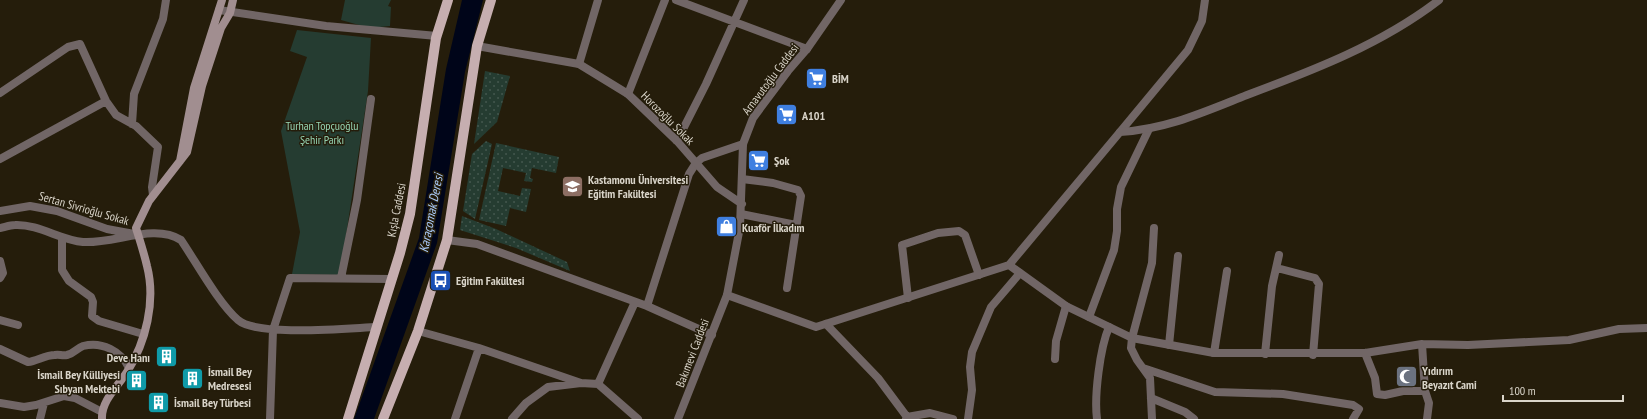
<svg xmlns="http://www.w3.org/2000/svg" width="1647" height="419" viewBox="0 0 1647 419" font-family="'PT Sans Narrow',sans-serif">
  <defs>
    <pattern id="grass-dots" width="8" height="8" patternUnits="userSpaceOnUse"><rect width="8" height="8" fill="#253c31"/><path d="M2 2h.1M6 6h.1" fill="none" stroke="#44574e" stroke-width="1.8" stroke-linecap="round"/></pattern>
  </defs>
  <rect width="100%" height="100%" fill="#251d0b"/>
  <!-- grass -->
  <path fill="url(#grass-dots)" d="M 485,71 L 510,76 L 497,122 L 474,144 Z
    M 486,141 L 492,144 L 475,219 L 463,211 L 472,154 Z
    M 496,143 L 559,157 L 556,173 L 532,168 L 530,178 L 533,179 L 532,182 L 524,181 L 526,173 L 503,168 L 498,191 L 520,196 L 522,188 L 531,189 L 526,212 L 510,208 L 506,226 L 479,220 Z
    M 462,216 L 496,229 L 567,262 L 570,271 L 516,248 L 460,230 Z"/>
  <!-- park -->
  <path fill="#253c31" d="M 345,0 L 391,0 L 388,6 L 391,7 L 390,26 L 370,28 L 341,20 Z
    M 297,30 L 371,38 L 368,91 L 340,275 L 292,274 L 300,232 L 281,131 L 307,57 L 290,51 Z"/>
  <!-- water -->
  <path fill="#000519" d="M 462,0 L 483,0 L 465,72 L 437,243 L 374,419 L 354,419 L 419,238 L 446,69 Z"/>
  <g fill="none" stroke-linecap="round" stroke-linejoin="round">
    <!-- minor -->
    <path stroke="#716666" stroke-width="8" d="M 676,0 L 807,49
      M 579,64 L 598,0
      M 0,93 L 68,47 L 80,44 L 106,101 L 116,115 L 136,126 L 158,147 L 152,187 L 153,195
      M 628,94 L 665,0
      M 132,124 L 134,94 L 163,19 L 166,0
      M 1120,132 L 1188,50 L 1202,21 L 1205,0
      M 677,141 L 706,84 L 744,0
      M 0,159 L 106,101
      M 742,179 L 773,183 L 798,190 L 801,196 L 787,288
      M 0,211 L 30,206 L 57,211 L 107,229 L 134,234
      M 741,214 L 796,225
      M 0,228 C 5,227 10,225 15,225 C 39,224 60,240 83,242 C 115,244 154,223 181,240 C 196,262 219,304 238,320 C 257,337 350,328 377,327
      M 62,237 L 62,270 L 69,281 L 91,297 L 93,302 L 92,316 L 99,321 L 143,334
      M 447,240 L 477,244 L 647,306 L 712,335
      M 0,261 L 3,273 L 0,278
      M 1277,268 L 1315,278 L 1319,284 L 1313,355
      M 341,278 L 357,200 L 371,99
      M 908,298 L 902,245 L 938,233 L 959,231 L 965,235 L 979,275
      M 647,306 L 689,174 L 696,163 L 702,158 L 743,144
      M 1089,317 L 1114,250 L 1117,231 L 1117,209 L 1121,187 L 1149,129
      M 0,320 L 18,325
      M 826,324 L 878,378 L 907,417 L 906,419
      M 418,331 L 479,348 L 581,383
      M 1169,345 L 1178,256
      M 0,349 L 28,362 C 37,361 45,355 55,355 C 59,354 62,356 67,355 C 75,353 77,348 83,346 C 102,341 121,351 129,368
      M 1214,353 L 1227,271
      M 1365,353 L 1375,378 L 1377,394 L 1385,395 L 1403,391 L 1425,391
      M 1265,354 L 1272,286 L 1279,255
      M 1055,359 L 1056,341 L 1066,306
      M 1143,368 L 1215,392 L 1283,394 L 1353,405 L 1359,409 L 1353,419
      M 598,384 L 635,302
      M 1151,398 L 1185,412 L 1194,419
      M 0,403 L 24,407 L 36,405 L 64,396 L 75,398 L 102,412
      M 907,417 L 930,413 L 953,419
      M 40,419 L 44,403
      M 270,419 L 273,330 L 290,278 L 392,279
      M 455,419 L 479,348
      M 512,419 L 526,403 L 548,387 L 581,383 L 598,384 L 638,419
      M 678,419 L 727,295
      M 968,419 L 972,390 L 970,367 L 972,352 L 991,307 L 1020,273
      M 1097,419 C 1094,396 1100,348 1109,327
      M 1152,419 L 1150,378 L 1137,360 L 1131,348 L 1132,338 L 1152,263 L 1154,228"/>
    <!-- tertiary -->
    <path stroke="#716666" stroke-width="8" d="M 841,0 L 807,49 L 788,71 L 753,118 L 743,144 L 740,227 L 727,295 L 816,327 L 1009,265 L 1120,132 C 1167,129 1204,112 1247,95 C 1314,70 1382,44 1439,0
      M 219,10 L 326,26 L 437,36
      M 477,46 L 579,64 L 628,94 L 677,141 L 717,187 L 742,204
      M 1009,265 L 1066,306 L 1132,338 L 1214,353 L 1365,353 L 1422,344 L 1468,345 L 1569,340 L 1619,329 L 1647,328
      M 1422,344 L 1425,391 L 1429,403 L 1427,419"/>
    <!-- secondary -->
    <path stroke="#a18e90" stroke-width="8" d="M 180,161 L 194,88 L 222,0
      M 102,419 C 101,401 118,386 127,372 C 146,342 156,301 147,266 C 144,253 140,241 136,228 L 149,201 L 187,152 L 202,86 L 221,28 L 230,13 L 233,0"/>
    <!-- primary -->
    <path stroke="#c6aeb0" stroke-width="10" d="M 348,419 L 400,253 L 410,214 L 436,38 L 448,0
      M 383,419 L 418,331 L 447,240 L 477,46 L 491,0"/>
  </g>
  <!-- icons -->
  <defs>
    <symbol id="supermarket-square" viewBox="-11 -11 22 22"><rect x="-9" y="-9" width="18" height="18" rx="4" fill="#3f7fe0" stroke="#251d0b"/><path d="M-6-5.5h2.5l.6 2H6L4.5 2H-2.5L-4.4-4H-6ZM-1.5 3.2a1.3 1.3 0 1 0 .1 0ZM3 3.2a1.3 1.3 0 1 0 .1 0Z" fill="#fff"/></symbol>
    <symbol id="university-square" viewBox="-11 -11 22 22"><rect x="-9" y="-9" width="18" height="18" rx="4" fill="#8d6e63" stroke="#251d0b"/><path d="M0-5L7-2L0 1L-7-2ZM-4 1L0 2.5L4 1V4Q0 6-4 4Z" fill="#fff"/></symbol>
    <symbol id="shop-square" viewBox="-11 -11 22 22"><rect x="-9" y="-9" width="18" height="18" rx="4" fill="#3f7fe0" stroke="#251d0b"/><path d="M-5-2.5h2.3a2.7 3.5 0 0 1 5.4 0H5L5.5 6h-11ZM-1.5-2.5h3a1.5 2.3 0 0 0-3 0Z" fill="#fff"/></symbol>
    <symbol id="bus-square" viewBox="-11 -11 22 22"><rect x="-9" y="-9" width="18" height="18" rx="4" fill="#1a4fb4" stroke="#251d0b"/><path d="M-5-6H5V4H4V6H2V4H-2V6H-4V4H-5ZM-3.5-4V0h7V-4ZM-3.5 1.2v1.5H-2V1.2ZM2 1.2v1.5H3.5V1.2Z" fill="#fff"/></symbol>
    <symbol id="building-square" viewBox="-11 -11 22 22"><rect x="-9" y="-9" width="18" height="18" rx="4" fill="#0f9aa8" stroke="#251d0b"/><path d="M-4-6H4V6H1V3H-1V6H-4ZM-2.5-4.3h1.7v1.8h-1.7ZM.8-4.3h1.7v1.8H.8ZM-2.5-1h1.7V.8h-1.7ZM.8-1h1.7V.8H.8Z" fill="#fff"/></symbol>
    <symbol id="mosque-square" viewBox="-11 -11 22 22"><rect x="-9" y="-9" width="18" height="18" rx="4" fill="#6b7280" stroke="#251d0b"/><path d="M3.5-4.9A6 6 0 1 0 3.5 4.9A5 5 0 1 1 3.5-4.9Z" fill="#fff"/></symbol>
  </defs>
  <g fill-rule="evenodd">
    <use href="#supermarket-square" x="804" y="66" width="25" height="25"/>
    <use href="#supermarket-square" x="774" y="102" width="25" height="25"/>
    <use href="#supermarket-square" x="746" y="148" width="25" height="25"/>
    <use href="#university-square" x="560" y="174" width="25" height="25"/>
    <use href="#shop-square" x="714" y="214" width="25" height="25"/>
    <use href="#bus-square" x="428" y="268" width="25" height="25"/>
    <use href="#building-square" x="154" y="344" width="25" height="25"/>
    <use href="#mosque-square" x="1394" y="364" width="25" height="25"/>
    <use href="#building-square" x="180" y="366" width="25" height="25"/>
    <use href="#building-square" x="124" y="368" width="25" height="25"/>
    <use href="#building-square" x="146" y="390" width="25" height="25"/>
  </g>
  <g text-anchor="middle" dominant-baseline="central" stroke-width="3" stroke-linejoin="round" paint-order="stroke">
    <!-- poi labels -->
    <g font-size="12" font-weight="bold" fill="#d9d4c9" stroke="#251d0b" text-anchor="start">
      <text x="832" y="78">BİM</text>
      <text x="802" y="115">A101</text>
      <text x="774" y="160">Şok</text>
      <text x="588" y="179">Kastamonu Üniversitesi<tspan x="588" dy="14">Eğitim Fakültesi</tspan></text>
      <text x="742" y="227">Kuaför İlkadım</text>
      <text x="456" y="280">Eğitim Fakültesi</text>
      <text x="150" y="357" text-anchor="end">Deve Hanı</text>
      <text x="1422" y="370">Yıdırım<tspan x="1422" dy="14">Beyazıt Cami</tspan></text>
      <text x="208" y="371">İsmail Bey<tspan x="208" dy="14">Medresesi</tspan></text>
      <text x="120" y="374" text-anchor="end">İsmail Bey Külliyesi<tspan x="120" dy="14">Sıbyan Mektebi</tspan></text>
      <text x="174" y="402">İsmail Bey Türbesi</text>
    </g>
    <!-- street labels -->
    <g font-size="12" fill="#d9d4c9" stroke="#251d0b">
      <text transform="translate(770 79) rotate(-53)">Arnavutoğlu Caddesi</text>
      <text transform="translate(668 118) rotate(45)">Horozoğlu Sokak</text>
      <text transform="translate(84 208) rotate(16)">Sertan Sivrioğlu Sokak</text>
      <text transform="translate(396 210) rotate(-79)">Kışla Caddesi</text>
      <text transform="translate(692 353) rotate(-69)">Bakımevi Caddesi</text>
    </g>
    <!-- park labels -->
    <g font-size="12" fill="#96d4b3" stroke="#251d0b">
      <text x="322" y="125">Turhan Topçuoğlu<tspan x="322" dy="14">Şehir Parkı</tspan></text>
    </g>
    <!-- water labels -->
    <g font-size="13" font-style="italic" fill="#abccfd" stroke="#251d0b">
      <text transform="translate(431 213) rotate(-79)">Karaçomak Deresi</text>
    </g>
  </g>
  <!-- scale -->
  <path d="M1503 395v6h120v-6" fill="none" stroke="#d9d4c9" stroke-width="2"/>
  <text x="1509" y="395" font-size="12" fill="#d9d4c9" stroke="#251d0b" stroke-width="3" paint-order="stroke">100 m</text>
</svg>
